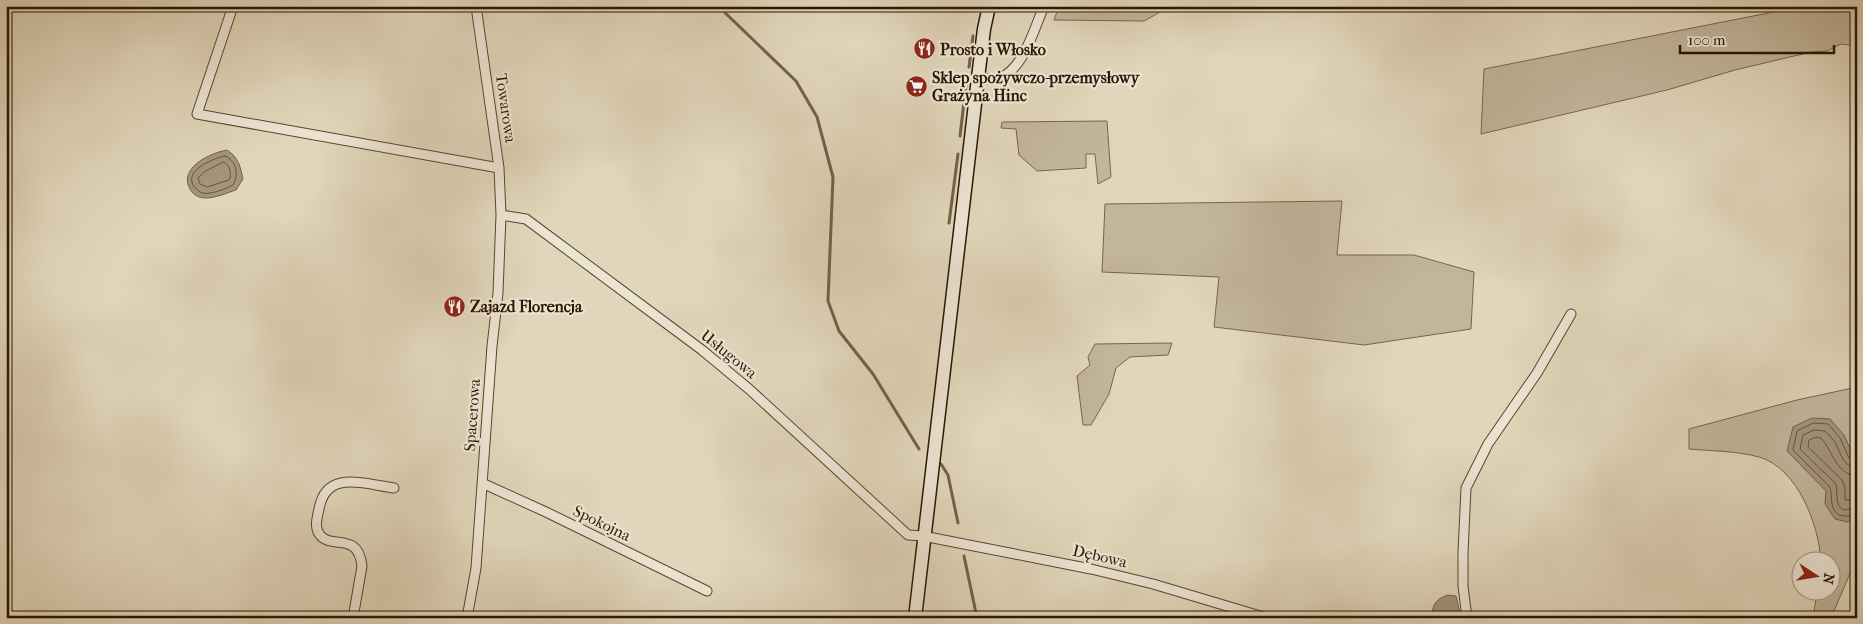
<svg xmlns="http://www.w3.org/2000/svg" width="1863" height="624" viewBox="0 0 1863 624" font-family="'IM FELL French Canon',serif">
  <rect width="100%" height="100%" fill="#e1d6bb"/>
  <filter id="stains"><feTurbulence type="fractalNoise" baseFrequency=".004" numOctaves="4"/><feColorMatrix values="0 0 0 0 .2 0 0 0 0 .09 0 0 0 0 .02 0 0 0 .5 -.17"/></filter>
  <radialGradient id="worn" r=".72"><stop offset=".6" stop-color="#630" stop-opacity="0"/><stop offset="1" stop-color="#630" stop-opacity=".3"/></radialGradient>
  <!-- green -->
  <path fill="#c2b59b" stroke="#76654e" d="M 1059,6 L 1171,6 L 1144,21 L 1054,20 Z
    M 1804,6 L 1857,6 L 1857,46 L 1841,44 L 1827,51 L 1811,52 L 1735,70 L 1667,90 L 1481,134 L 1484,69 Z
    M 1107,121 L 1111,177 L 1098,184 L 1095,154 L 1086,154 L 1086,168 L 1037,171 L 1019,155 L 1016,129 L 1001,128 L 1002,122 Z
    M 1342,201 L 1337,255 L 1414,255 L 1474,272 L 1471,329 L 1364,345 L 1214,327 L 1219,277 L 1102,272 L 1105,204 Z
    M 1172,343 L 1168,355 L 1130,357 L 1116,368 L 1109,394 L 1091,425 L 1083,425 L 1077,376 L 1090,365 L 1088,357 L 1095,344 Z
    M 1857,387 L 1857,557 L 1831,618 L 1813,618 L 1817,592 L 1830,592 L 1830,562 L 1821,561 C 1819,526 1798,468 1759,457 C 1737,451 1712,451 1689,449 L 1689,429 L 1797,400 Z"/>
  <!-- water -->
  <path fill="#a3947b" stroke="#73614a" d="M 227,150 C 239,158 240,166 243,179 L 236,190 C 227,193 215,198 206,198 C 199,198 193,195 190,189 C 178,168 210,153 227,150 Z
    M 1812,418 L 1830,419 L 1844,435 L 1853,455 L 1857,459 L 1857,517 L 1848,522 L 1835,519 L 1825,504 L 1826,491 L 1787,451 L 1793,427 Z
    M 1447,595 L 1456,596 L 1461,618 L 1432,618 C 1432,605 1435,600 1447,595 Z"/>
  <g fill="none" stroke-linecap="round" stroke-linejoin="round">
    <!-- shore -->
    <path stroke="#66543e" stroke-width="1" d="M 225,156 C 237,161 239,175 233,185 C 226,189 210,195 202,193 C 198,191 195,188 193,185 C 188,174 198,168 206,163 C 213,160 218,157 225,156 Z
      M 224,162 C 230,165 232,175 229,180 L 207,187 L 200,184 L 198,178 L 204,172 Z
      M 1857,462 L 1849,458 L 1840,438 L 1828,424 L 1813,423 L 1797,431 L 1793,450 L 1830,487 C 1833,497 1828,515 1845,516 C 1849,517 1853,514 1857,513
      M 1857,468 C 1843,467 1841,454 1836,444 C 1833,439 1829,435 1825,431 L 1814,430 L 1803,435 L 1800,449 L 1836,484 C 1838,491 1834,508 1845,510 C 1848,510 1853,507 1857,507
      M 1857,476 C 1836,475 1833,451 1821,438 L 1816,437 L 1809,440 L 1808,447 L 1842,480 L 1845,488 L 1845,500 L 1857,499"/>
    <!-- stream -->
    <path stroke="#73614a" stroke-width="3" d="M 718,6 L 796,81 L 817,117 L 833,177 L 828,301 L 839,331 L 873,374 L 919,449
      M 969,67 L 973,36
      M 960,136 L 966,85
      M 949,223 L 958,154
      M 941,464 L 948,475 L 958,523
      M 964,556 L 977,618"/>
    <defs>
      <path id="minor" d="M 233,6 L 197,114 L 499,168
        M 978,78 C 984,78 991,80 997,79 C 1023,72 1034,29 1044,6
        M 501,215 L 526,219 L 702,350 L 749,389 L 908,535 L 923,536 L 1091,569 L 1153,584 L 1267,618
        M 482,483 L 546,512 L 707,591
        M 353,618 L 362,566 C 358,531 332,550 320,535 C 314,528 317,518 319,509 C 326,469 364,484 394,488
        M 467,618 L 476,568 L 492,346 L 498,293 L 501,215 L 499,168 L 476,6
        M 1467,618 L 1463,586 L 1463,553 L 1466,488 L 1488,444 L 1537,373 L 1571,314"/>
      <path id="secondary" d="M 915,618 L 978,78 L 984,29 L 989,6"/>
    </defs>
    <!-- minor casing -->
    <use href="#minor" stroke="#58452f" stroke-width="11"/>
    <!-- secondary casing -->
    <use href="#secondary" stroke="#2a1500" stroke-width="15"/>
    <!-- minor -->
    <use href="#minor" stroke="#ece4d3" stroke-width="9"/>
    <!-- secondary -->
    <use href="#secondary" stroke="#ece4d3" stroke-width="12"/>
  </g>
  <!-- icons -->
  <defs>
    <symbol id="restaurant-disc" viewBox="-11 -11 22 22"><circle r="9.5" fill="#8f2418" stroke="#ece4d3"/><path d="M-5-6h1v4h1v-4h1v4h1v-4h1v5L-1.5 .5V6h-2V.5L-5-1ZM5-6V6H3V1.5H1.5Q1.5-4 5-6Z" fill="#fff"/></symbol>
    <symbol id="supermarket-disc" viewBox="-11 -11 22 22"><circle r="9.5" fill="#8f2418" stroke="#ece4d3"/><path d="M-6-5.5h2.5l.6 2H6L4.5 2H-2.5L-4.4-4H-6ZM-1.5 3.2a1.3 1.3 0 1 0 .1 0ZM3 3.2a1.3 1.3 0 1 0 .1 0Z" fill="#fff"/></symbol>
  </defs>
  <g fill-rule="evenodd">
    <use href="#restaurant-disc" x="912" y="36" width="25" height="25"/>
    <use href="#supermarket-disc" x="904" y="74" width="25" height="25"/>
    <use href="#restaurant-disc" x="442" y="294" width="25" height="25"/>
  </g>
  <g text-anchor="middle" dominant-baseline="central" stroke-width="4.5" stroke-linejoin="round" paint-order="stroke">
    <!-- poi labels -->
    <g font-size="16" font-weight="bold" fill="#2a1500" stroke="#ece4d3" text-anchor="start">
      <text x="940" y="49">Prosto i Włosko</text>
      <text x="932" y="77">Sklep spożywczo-przemysłowy<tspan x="932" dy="18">Grażyna Hinc</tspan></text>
      <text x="470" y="306">Zajazd Florencja</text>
    </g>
    <!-- street labels -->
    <g font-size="16" fill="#2a1500" stroke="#ece4d3">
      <text transform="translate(506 108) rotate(82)">Towarowa</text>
      <text transform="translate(729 354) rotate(39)">Usługowa</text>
      <text transform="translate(472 415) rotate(-86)">Spacerowa</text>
      <text transform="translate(602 523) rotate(26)">Spokojna</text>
      <text transform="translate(1100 556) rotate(13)">Dębowa</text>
    </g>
  </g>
  <!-- margin -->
  <rect width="1863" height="624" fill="none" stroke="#e1d6bb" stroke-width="25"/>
  <rect x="8" y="8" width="1848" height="609" fill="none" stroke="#2a1500" stroke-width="2.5"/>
  <rect x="12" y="12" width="1838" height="599" fill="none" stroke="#2a1500"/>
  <!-- north arrow -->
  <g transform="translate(1816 576) rotate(102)"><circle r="24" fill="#ece4d3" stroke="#9e917f"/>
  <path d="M0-4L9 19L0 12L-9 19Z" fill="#8f2418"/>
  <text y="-8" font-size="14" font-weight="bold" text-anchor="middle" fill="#2a1500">N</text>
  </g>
  <!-- scale -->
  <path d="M1680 45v8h154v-8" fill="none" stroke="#2a1500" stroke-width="2.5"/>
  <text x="1688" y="45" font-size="15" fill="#2a1500" stroke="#ece4d3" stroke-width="4" paint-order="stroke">100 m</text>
  <rect width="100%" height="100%" filter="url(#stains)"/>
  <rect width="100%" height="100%" fill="url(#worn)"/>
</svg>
